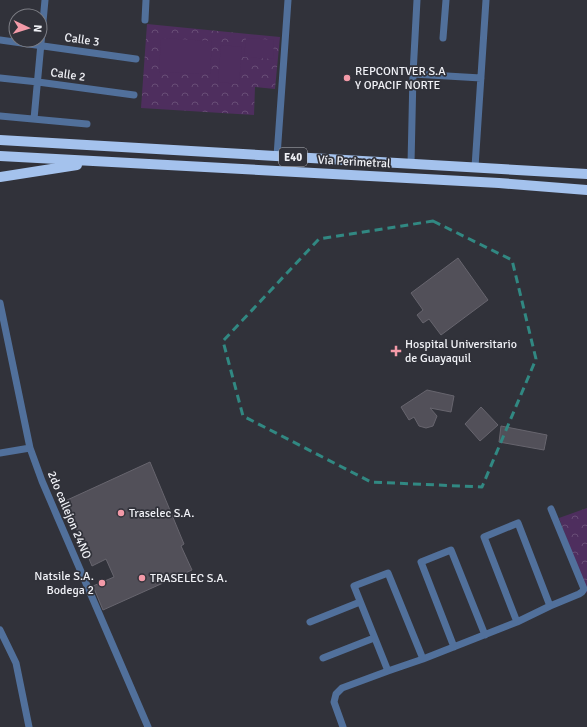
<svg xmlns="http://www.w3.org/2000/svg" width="587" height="727" viewBox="0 0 587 727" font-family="Signika,sans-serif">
  <defs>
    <pattern id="park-crowns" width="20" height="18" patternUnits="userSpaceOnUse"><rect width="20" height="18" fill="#4e2e5e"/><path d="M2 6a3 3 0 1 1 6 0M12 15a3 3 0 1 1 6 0" fill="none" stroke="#684d76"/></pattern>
  </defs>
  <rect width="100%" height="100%" fill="#31323a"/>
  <!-- park -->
  <path fill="url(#park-crowns)" d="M 147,24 L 280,37 L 275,89 L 255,87 L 254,115 L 141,108 Z
    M 587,508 L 587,594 L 559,518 Z"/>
  <!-- pitch -->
  <path fill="#4e2e5e" d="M 161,38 L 212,41 L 210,74 L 159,72 Z
    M 246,38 L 274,40 L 273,59 L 244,57 Z
    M 221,45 L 242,47 L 239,84 L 218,82 Z"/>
  <!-- building -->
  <path fill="#525059" stroke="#67656e" d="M 458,258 L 488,300 L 441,335 L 429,319 L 423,323 L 417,315 L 423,310 L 411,293 Z
    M 427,390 L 454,396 L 451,412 L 430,408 L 437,416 L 433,426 L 426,428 L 419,426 L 414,417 L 409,420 L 401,407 Z
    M 481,407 L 498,425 L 480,441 L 465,424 Z
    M 501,426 L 547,435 L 544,450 L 499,442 Z
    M 150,462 L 184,544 L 181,546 L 192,570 L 103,610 L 93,586 L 114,577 L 106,559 L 92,566 L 65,501 Z"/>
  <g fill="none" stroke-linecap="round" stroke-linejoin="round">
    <!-- minor -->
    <path stroke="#51709b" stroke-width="7" d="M 145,20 L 146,0
      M 443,38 L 446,0
      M 0,40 L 136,59
      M 413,74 L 481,78
      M 0,78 L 38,82 L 134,95
      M 0,116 L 87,124
      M 34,119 L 45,0
      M 277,156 L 288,0
      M 411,164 L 413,74 L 417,0
      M 475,167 L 486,0
      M 0,303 L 30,448 L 42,481 L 57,516 L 148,727
      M 0,453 L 30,448
      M 310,622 L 360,602
      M 517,622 L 484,537 L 518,523 L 550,606
      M 0,630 L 16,663 L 29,727
      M 454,647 L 421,562 L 451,550 L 485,635
      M 323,658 L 374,638
      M 388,671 L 354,586 L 388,573 L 423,659
      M 343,727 L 334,702 L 336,694 L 342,688 L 388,671 L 423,659 L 517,622 L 550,606 L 579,594 L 582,592 L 584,589 L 551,509"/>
    <!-- highway -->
    <path stroke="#a4c2ed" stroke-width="10" d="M 0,140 L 587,174
      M 0,156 L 499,183 L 587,190
      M 0,177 L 77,165"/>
  </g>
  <!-- marked area -->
  <path fill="none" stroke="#318882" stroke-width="3" stroke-dasharray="8 5" stroke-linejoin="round" d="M 433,221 L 512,260 L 536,359 L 482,487 L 371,482 L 243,416 L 223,341 L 319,239 Z"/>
  <!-- markers -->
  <g fill="#f39aa8" stroke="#31323a" stroke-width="1.5">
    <circle cx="347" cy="78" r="4"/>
    <path d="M394 345h4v4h4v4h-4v4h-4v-4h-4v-4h4z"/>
    <circle cx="121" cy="513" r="4"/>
    <circle cx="142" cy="578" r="4"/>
    <circle cx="102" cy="583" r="4"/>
  </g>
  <g text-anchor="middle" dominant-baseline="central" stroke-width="3.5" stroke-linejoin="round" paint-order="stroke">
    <!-- shield labels -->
    <rect fill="#31323a" stroke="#b7b8be" stroke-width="1" x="279" y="148" width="28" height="18" rx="3"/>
    <g font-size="11" font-weight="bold" fill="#f0f1f6">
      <text x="293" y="157">E40</text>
    </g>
    <!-- street labels -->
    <g font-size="12" fill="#f0f1f6" stroke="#31323a">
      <text transform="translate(82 40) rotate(8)">Calle 3</text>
      <text transform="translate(68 75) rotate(8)">Calle 2</text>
      <text transform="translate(354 162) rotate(3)">Vía Perimetral</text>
      <text transform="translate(69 515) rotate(67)">2do callejon 24NO</text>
    </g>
    <!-- poi labels -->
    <g font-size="12" fill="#f0f1f6" stroke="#31323a" text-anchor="start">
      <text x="355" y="71">REPCONTVER S.A<tspan x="355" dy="14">Y OPACIF NORTE</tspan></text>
      <text x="405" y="344">Hospital Universitario<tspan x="405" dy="14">de Guayaquil</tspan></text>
      <text x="129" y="513">Traselec S.A.</text>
      <text x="94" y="576" text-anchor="end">Natsile S.A.<tspan x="94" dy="14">Bodega 2</tspan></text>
      <text x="150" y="578">TRASELEC S.A.</text>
    </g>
  </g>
  <!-- north arrow -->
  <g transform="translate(28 28) rotate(94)"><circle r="19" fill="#31323a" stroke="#7d7e85"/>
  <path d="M0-3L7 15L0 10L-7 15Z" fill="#f39aa8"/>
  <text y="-6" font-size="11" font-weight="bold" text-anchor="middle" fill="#f0f1f6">N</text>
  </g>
</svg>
